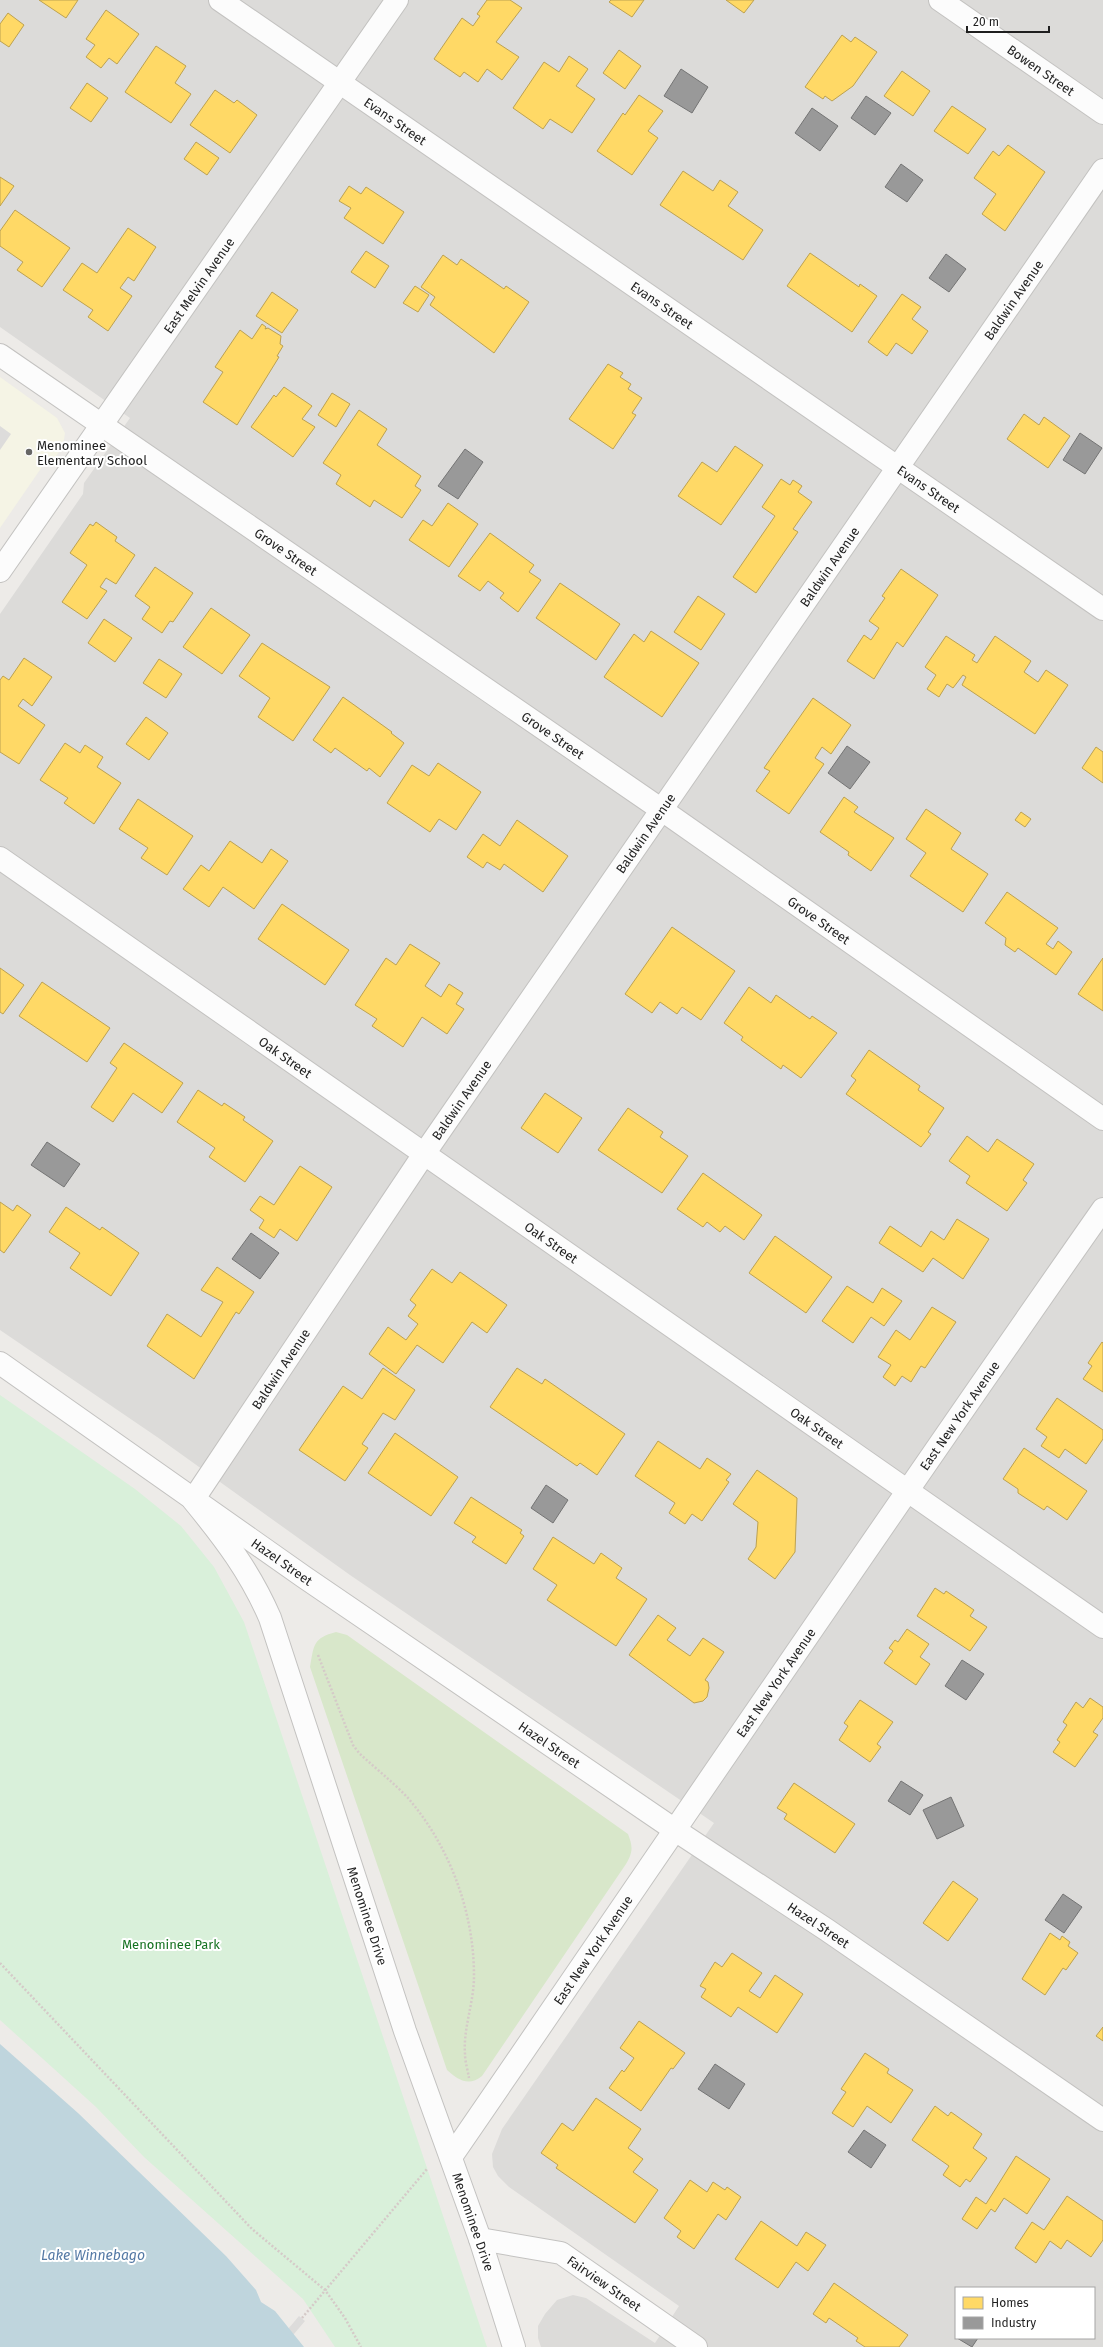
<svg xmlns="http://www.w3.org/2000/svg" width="1103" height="2347" viewBox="0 0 1103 2347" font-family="'Fira Sans',sans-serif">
  <rect width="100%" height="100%" fill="#edebe8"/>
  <!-- residential -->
  <path fill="#dcdbd9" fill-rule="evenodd" d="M 0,0 L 1103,0 L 1103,2347 L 541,2347 L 538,2338 L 538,2326 L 545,2314 L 557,2300 L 573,2295 L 586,2298 L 655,2343 L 679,2306 L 509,2187 L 498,2176 L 493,2167 L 492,2154 L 502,2129 L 714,1823 L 350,1575 L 160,1439 L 0,1330 L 0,614 L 83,494 L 84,483 L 130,418 L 0,327 ZM 956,2288 L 1094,2288 L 1094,2338 L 956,2338 Z"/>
  <!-- education -->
  <path fill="#f5f4e5" d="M 0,377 L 57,418 L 65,433 L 63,446 L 54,459 L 44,464 L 0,528 Z"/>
  <!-- grass -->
  <path fill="#d8e7ca" d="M 336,1632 L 347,1635 L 628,1834 C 633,1847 633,1852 626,1864 L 482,2076 C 469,2087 458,2080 447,2070 L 310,1667 C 314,1645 313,1638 336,1632 Z"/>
  <!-- park -->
  <path fill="#d9f0da" d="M 0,1395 L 135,1489 L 181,1526 L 214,1567 L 244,1622 L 487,2347 L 335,2347 L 303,2299 L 144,2157 L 96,2107 L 0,2020 Z"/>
  <!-- parking -->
  <path fill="#dddcdb" d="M 0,426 L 11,434 L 0,450 Z
    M 299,2316 L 305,2321 L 283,2347 L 273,2347 Z"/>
  <!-- water -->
  <path fill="#bfd5dd" d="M 0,2044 L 78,2113 L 226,2256 L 256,2290 L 261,2302 L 275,2311 L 304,2347 L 0,2347 Z"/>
  <!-- homes -->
  <path fill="#ffd966" stroke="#bca151" d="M 39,0 L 78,0 L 66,18 Z
    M 487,0 L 510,0 L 522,8 L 496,42 L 519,57 L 502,80 L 487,69 L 478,82 L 464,72 L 460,77 L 434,59 L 462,18 L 473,26 L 480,16 L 477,14 Z
    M 611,0 L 644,0 L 632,17 L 609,2 Z
    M 726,0 L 754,0 L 744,13 Z
    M 106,10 L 139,34 L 117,64 L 109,58 L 101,68 L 86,57 L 95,45 L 86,39 Z
    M 8,13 L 24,25 L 9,47 L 0,41 L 0,24 Z
    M 842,35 L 851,42 L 855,37 L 877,52 L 853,86 L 832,101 L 825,96 L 823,99 L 805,87 Z
    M 156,46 L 186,66 L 175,83 L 191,94 L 171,123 L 125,92 Z
    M 619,50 L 641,66 L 625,89 L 603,73 Z
    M 569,56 L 588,69 L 576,86 L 595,99 L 572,133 L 550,119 L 543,129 L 513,108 L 544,62 L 559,72 Z
    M 902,71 L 930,91 L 913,116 L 884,96 Z
    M 87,83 L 108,98 L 91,122 L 70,108 Z
    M 215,90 L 234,103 L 237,100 L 257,115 L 230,153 L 190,125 Z
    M 639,95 L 663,111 L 648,131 L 658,138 L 632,175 L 597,151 L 623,113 L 625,115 Z
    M 952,106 L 986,129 L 968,154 L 934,131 Z
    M 196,142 L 219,158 L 207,175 L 184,159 Z
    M 1008,145 L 1045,172 L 1005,231 L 982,214 L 996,194 L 974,178 L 993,151 L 999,156 Z
    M 683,171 L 713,191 L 720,180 L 738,192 L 728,206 L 763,230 L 743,260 L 660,205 Z
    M 0,177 L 14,186 L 0,206 Z
    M 349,186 L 361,194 L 366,187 L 404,212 L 383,244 L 344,218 L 351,208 L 339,201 Z
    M 15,210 L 70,248 L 42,287 L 17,270 L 23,262 L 0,246 L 0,231 Z
    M 128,228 L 156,247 L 134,281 L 128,277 L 120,288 L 132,296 L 108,331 L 88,317 L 93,310 L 63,290 L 82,263 L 97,273 Z
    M 366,251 L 389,266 L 375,288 L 351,272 Z
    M 810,253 L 859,287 L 860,284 L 877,296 L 852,332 L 787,286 Z
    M 443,255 L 457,265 L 461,259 L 504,289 L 506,286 L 529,302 L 494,353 L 430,305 L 435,297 L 421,287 Z
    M 415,286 L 429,295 L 418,312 L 403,303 Z
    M 272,292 L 298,310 L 282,333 L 256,316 Z
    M 902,294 L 921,307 L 912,319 L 928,331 L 912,354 L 896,343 L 887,356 L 868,342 Z
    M 262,324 L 266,327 L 265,329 L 268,328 L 281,336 L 280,344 L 283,346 L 277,356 L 279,357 L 237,425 L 203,402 L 223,372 L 215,367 L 240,330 L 252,339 Z
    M 608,364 L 623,373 L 620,377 L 631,384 L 628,389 L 642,398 L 632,413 L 636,415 L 613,449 L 569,419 Z
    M 284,387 L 312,406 L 302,419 L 315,427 L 293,457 L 251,427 L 274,395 L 276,397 Z
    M 332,393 L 350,404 L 336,427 L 318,415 Z
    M 359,410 L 387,429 L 377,445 L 421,476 L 415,486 L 421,490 L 402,518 L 374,500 L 370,507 L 336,484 L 341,475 L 323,463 Z
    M 1024,414 L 1039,425 L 1044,417 L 1070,436 L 1048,468 L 1007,439 Z
    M 735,446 L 763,465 L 721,525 L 678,496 L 702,462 L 717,472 Z
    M 781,479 L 790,485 L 793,480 L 802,486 L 798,492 L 812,502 L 793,529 L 798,532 L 756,593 L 733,577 L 775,516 L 762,507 Z
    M 448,503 L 478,524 L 449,567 L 409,540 L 423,520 L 432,526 Z
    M 96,522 L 117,537 L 115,541 L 135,555 L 116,584 L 106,578 L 100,587 L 107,591 L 87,619 L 62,602 L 87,565 L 70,553 L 90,524 L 93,526 Z
    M 490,533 L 534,565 L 529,572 L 541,580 L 518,612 L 500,598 L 504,593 L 488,581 L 480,591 L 458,576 Z
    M 155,567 L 193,593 L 173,622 L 170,621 L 162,633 L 142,619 L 150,607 L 135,596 Z
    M 901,569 L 938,595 L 903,647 L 897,642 L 874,679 L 847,661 L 864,635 L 871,640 L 879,628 L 869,621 L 885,598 L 882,596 Z
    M 560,583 L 620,624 L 596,660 L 536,618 Z
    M 698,596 L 725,614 L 701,650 L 674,632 Z
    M 211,608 L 250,635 L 222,674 L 183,647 Z
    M 104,619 L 132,638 L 115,662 L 88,643 Z
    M 651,631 L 699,663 L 662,717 L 604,677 L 634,634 L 644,642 Z
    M 946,636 L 975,655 L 972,660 L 977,663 L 995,636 L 1031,661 L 1024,672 L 1038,682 L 1046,670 L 1068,685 L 1035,734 L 962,685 L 966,677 L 963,675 L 953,688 L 947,684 L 939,697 L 927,689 L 936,675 L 925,667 Z
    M 262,643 L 330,687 L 293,741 L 258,717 L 270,698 L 239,676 Z
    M 24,658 L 52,677 L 32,706 L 23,699 L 18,706 L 45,725 L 19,764 L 0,752 L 0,680 L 3,676 L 9,680 Z
    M 159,659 L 182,674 L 166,698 L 143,683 Z
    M 343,697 L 392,732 L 391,733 L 404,743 L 380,777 L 369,768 L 367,771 L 335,748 L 331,753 L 313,740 Z
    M 813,698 L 851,725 L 831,754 L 822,747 L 815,758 L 824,764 L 789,814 L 756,791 L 770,771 L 764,768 Z
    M 146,717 L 168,733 L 149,760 L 126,744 Z
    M 65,743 L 80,753 L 85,745 L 103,757 L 97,767 L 121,783 L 94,824 L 64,803 L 68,798 L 40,780 Z
    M 1096,747 L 1103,752 L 1103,783 L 1082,768 Z
    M 438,763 L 481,792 L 456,830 L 439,819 L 430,832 L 387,803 L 412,765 L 429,776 Z
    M 844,797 L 858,807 L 854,812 L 894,838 L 871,871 L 848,855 L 849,852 L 820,832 Z
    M 138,799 L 193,836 L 167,875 L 141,858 L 148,848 L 119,829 Z
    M 926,809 L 961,833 L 951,849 L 988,874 L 963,912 L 910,876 L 926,853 L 906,839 Z
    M 1021,812 L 1031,819 L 1025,827 L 1015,820 Z
    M 517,820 L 568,856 L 543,892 L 504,864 L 500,870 L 487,862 L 483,868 L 467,857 L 483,834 L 500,846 Z
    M 230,841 L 262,863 L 271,849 L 288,861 L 254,909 L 223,887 L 209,907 L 183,889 L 201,865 L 209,871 Z
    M 1007,892 L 1058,928 L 1046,944 L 1053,949 L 1058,941 L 1072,952 L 1056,975 L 1018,948 L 1015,952 L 1005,945 L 1006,938 L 985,923 Z
    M 282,904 L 349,950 L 325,985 L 258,939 Z
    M 672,927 L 735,971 L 701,1020 L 682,1007 L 677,1014 L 660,1002 L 652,1013 L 625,994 Z
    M 410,944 L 440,963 L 425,986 L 441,997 L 449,984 L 463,993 L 456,1004 L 464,1009 L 447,1034 L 422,1017 L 403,1047 L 372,1026 L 377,1019 L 355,1005 L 386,958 L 396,965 Z
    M 1103,958 L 1103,1011 L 1078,994 Z
    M 0,968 L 24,985 L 3,1014 L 0,1012 Z
    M 42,982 L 110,1028 L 87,1062 L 19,1016 Z
    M 749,987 L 771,1003 L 776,995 L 810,1019 L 812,1016 L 837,1033 L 801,1078 L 783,1065 L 781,1069 L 741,1040 L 743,1037 L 724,1023 Z
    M 124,1043 L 183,1083 L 162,1113 L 133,1093 L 113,1122 L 91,1107 L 117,1068 L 110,1063 Z
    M 869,1050 L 920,1086 L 918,1090 L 944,1108 L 928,1132 L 931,1134 L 921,1147 L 846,1094 L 856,1080 L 851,1076 Z
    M 198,1090 L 222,1106 L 224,1103 L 245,1117 L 243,1120 L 273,1141 L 245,1182 L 209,1157 L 215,1148 L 177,1122 Z
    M 545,1093 L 582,1118 L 558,1153 L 521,1128 Z
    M 628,1108 L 663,1132 L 660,1137 L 688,1156 L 662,1193 L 598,1150 Z
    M 967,1136 L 988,1152 L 997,1139 L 1034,1164 L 1023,1180 L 1027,1183 L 1007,1211 L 966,1183 L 970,1176 L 949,1161 Z
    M 300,1166 L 332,1187 L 297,1241 L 280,1229 L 274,1238 L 259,1228 L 264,1220 L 250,1210 L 260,1196 L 274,1205 Z
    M 703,1173 L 762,1215 L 744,1240 L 725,1226 L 720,1232 L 707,1222 L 703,1227 L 677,1209 Z
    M 0,1202 L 13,1211 L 17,1205 L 31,1215 L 4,1253 L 0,1250 Z
    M 66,1207 L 100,1230 L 102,1227 L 139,1253 L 111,1296 L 70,1268 L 80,1253 L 49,1232 Z
    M 957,1219 L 989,1239 L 963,1279 L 933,1258 L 923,1272 L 879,1243 L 890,1226 L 921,1247 L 931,1231 L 944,1240 Z
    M 775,1236 L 832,1277 L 806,1313 L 749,1273 Z
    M 217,1267 L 254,1292 L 239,1314 L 236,1312 L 194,1379 L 147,1346 L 167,1314 L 201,1337 L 223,1302 L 201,1290 Z
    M 432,1269 L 452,1283 L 460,1272 L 507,1305 L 487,1333 L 472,1322 L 443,1363 L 417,1345 L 396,1374 L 369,1354 L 388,1327 L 406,1340 L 418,1324 L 408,1316 L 416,1305 L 410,1300 Z
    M 847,1286 L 873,1303 L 882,1288 L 902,1301 L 884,1326 L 871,1317 L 853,1343 L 822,1321 Z
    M 932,1307 L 956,1322 L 925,1368 L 921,1366 L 911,1382 L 902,1376 L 895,1386 L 883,1377 L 891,1365 L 878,1357 L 896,1330 L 910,1340 Z
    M 1102,1342 L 1103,1343 L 1103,1392 L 1083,1379 L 1092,1366 L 1088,1363 Z
    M 383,1368 L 415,1390 L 395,1420 L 383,1413 L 362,1444 L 368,1448 L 345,1481 L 299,1450 L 343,1386 L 362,1399 Z
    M 517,1368 L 542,1384 L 545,1379 L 625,1434 L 597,1475 L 580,1463 L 577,1466 L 490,1407 Z
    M 1057,1398 L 1103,1430 L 1103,1439 L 1086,1464 L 1065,1449 L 1059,1458 L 1041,1446 L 1047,1437 L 1036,1429 Z
    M 395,1433 L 458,1477 L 431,1516 L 368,1473 Z
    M 658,1441 L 700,1469 L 707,1458 L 731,1474 L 726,1480 L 729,1482 L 702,1521 L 692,1514 L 685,1524 L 669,1513 L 675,1503 L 635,1476 Z
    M 1024,1448 L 1087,1491 L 1067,1520 L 1047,1506 L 1044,1510 L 1018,1493 L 1018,1489 L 1003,1479 Z
    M 757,1470 L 797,1498 L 795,1552 L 775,1579 L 748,1559 L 756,1547 L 758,1522 L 733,1504 Z
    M 471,1497 L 522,1530 L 520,1533 L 524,1536 L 506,1564 L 472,1542 L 476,1537 L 454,1523 Z
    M 553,1537 L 594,1564 L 601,1553 L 622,1568 L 616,1578 L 647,1599 L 616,1646 L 547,1600 L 557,1585 L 533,1569 Z
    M 935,1588 L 944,1594 L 946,1591 L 974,1610 L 970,1616 L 987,1627 L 970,1651 L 917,1616 Z
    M 658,1615 L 676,1628 L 667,1640 L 690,1656 L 703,1638 L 724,1652 L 705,1680 L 708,1682 L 709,1688 L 707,1697 L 703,1701 L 694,1703 L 690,1700 L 629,1655 Z
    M 907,1629 L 929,1644 L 920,1657 L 930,1664 L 916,1685 L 884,1663 L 893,1651 L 889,1648 L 895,1640 L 898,1642 Z
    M 1090,1698 L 1103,1707 L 1103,1718 L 1093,1732 L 1098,1735 L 1075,1767 L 1053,1752 L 1060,1742 L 1057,1740 L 1067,1725 L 1063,1722 L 1076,1702 L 1083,1708 Z
    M 860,1700 L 893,1722 L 877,1744 L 881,1747 L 870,1762 L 839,1740 L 848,1726 L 844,1723 Z
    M 794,1783 L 855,1824 L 835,1853 L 784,1819 L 787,1814 L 777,1808 Z
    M 953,1881 L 978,1899 L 948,1941 L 923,1923 Z
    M 1050,1933 L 1060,1940 L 1062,1936 L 1070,1942 L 1068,1946 L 1078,1953 L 1066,1970 L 1063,1968 L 1045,1995 L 1022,1979 Z
    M 732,1953 L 762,1973 L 749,1991 L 760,1998 L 775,1975 L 803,1994 L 777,2033 L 738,2007 L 731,2017 L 701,1997 L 706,1989 L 700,1986 L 715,1962 L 722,1967 Z
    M 639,2021 L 685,2053 L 673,2069 L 671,2068 L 641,2111 L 609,2088 L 622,2070 L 624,2072 L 634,2058 L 620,2048 Z
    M 1103,2027 L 1103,2041 L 1096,2036 Z
    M 865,2053 L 889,2069 L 887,2073 L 913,2090 L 891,2123 L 867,2106 L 853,2127 L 832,2113 L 846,2092 L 841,2089 Z
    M 596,2098 L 641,2129 L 628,2148 L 643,2159 L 633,2172 L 658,2190 L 635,2223 L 556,2168 L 558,2165 L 541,2153 L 562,2123 L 573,2131 Z
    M 935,2106 L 948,2116 L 951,2112 L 982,2134 L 973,2148 L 987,2158 L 970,2182 L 966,2179 L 960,2187 L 943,2175 L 949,2166 L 912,2140 Z
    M 1016,2156 L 1050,2179 L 1027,2214 L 1004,2198 L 995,2212 L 991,2209 L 977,2229 L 962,2219 L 976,2197 L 986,2204 Z
    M 690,2180 L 707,2192 L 713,2182 L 725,2190 L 727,2187 L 741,2197 L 726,2220 L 718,2214 L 694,2249 L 677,2237 L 681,2231 L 664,2218 Z
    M 1067,2196 L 1103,2221 L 1103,2240 L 1091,2257 L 1067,2240 L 1061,2249 L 1050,2241 L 1036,2263 L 1015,2248 L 1032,2222 L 1044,2230 Z
    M 761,2221 L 797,2246 L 806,2232 L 826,2245 L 808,2271 L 796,2262 L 778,2288 L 735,2259 Z
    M 834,2283 L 908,2335 L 899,2347 L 865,2347 L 856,2341 L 858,2338 L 829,2318 L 826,2323 L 813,2314 Z"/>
  <!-- industry -->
  <path fill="#999" stroke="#747474" d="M 681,69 L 708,87 L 692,113 L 664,96 Z
    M 866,96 L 891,113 L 875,135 L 851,118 Z
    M 812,108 L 838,126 L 820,151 L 795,133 Z
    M 901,164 L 923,180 L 907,202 L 885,187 Z
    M 946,254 L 966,269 L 949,292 L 929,278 Z
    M 1080,433 L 1102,448 L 1085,474 L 1063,460 Z
    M 465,449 L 483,462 L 458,499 L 438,486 Z
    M 847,746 L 870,762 L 850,789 L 828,773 Z
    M 47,1142 L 80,1164 L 64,1187 L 31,1165 Z
    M 251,1233 L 279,1253 L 260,1279 L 232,1259 Z
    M 546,1485 L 568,1500 L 553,1523 L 531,1508 Z
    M 962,1660 L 984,1674 L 966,1700 L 945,1686 Z
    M 901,1781 L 923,1795 L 910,1815 L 888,1801 Z
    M 951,1797 L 964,1826 L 937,1839 L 923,1810 Z
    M 1063,1894 L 1082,1907 L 1064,1933 L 1045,1920 Z
    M 715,2064 L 745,2084 L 729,2109 L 698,2089 Z
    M 864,2130 L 886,2145 L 871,2168 L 848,2152 Z
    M 957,2338 L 978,2338 L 972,2347 Z"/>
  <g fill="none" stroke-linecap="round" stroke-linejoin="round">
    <defs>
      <g id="street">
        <path id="s1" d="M 220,0 L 1103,609"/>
        <path id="s2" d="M 940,0 L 1103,113"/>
        <path id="s3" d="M 0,355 L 662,810 L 1103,1119"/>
        <path id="s4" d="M 0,571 L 397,0"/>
        <path id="s5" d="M 0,858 L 1103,1627"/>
        <path id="s6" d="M 0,1363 L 304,1577 L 675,1830 L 827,1930 L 1103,2120"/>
        <path id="s7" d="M 451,2157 C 668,1841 883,1523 1103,1209"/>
        <path id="s8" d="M 480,2239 L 561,2253 L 696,2347"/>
        <path id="s9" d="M 514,2347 L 480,2239 L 405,2031 L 270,1618 C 250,1572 225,1539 193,1500 L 424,1154 L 1103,170"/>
      </g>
    </defs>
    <!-- street casing -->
    <use href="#street" stroke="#c3c2c0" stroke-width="24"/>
    <!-- path -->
    <path stroke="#d5cac8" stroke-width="2.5" stroke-dasharray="2 2" stroke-linecap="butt" d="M 318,1655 L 353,1745 L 359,1753 C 375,1768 393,1782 408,1798 C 450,1847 474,1912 474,1976 C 474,2003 463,2028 465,2054 C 465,2062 468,2071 469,2078
      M 0,1963 L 252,2229 L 325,2290 L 345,2318 L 361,2347
      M 302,2318 L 427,2169"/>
    <!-- street -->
    <use href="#street" stroke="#fcfcfc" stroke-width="22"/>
  </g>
  <!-- markers -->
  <circle fill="#676665" stroke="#fff" stroke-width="1.5" cx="29" cy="452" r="4"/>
  <g text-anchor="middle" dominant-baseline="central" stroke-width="4" stroke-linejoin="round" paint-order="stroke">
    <!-- street labels -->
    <g font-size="13" fill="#1f1f1f" stroke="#fff">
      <text stroke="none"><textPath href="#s2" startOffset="123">Bowen Street</textPath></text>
      <text stroke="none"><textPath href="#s1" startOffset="213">Evans Street</textPath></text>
      <text stroke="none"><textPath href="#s4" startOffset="348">East Melvin Avenue</textPath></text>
      <text stroke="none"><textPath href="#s9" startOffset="2364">Baldwin Avenue</textPath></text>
      <text stroke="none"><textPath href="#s1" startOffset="537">Evans Street</textPath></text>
      <text stroke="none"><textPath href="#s1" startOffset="861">Evans Street</textPath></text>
      <text stroke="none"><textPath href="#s3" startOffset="347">Grove Street</textPath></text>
      <text stroke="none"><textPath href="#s9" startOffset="2040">Baldwin Avenue</textPath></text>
      <text stroke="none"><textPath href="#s3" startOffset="671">Grove Street</textPath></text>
      <text stroke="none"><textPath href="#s9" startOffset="1716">Baldwin Avenue</textPath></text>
      <text stroke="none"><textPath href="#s3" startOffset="995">Grove Street</textPath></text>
      <text stroke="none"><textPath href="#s5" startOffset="348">Oak Street</textPath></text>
      <text stroke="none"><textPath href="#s9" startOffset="1392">Baldwin Avenue</textPath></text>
      <text stroke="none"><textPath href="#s5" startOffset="672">Oak Street</textPath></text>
      <text stroke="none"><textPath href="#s9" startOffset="1068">Baldwin Avenue</textPath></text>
      <text stroke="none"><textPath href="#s7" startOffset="899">East New York Avenue</textPath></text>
      <text stroke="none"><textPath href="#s5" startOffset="996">Oak Street</textPath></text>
      <text stroke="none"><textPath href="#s6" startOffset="345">Hazel Street</textPath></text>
      <text stroke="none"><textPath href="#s7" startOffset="575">East New York Avenue</textPath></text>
      <text stroke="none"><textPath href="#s6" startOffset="669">Hazel Street</textPath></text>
      <text transform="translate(367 1916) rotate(72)">Menominee Drive</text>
      <text stroke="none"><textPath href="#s6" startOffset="993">Hazel Street</textPath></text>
      <text stroke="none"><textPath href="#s7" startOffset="251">East New York Avenue</textPath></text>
      <text transform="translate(473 2222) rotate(71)">Menominee Drive</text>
      <text stroke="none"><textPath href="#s8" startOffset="135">Fairview Street</textPath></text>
    </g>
    <!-- poi labels -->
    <g font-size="13" fill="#1f1f1f" stroke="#fff" text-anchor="start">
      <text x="37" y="445">Menominee<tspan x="37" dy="15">Elementary School</tspan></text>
    </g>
    <!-- park labels -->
    <g font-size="13" fill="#177323" stroke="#fff">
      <text x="171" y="1944">Menominee Park</text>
    </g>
    <!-- water labels -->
    <g font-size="14" font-style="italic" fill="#5479a5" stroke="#fff">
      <text x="93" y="2255">Lake Winnebago</text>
    </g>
  </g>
  <!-- legend -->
  <rect x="955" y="2287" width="140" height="52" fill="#ffffff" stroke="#a5a5a5"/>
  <rect x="963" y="2297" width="20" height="12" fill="#ffd966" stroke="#a5a5a5"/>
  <text x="991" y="2307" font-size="12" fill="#1f1f1f">Homes</text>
  <rect x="963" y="2317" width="20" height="12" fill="#999999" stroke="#a5a5a5"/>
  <text x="991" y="2327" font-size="12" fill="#1f1f1f">Industry</text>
  <!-- scale -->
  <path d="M967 26v6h82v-6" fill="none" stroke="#1f1f1f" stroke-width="2"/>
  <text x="973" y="26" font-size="12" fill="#1f1f1f" stroke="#ffffff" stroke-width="3" paint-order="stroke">20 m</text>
</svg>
